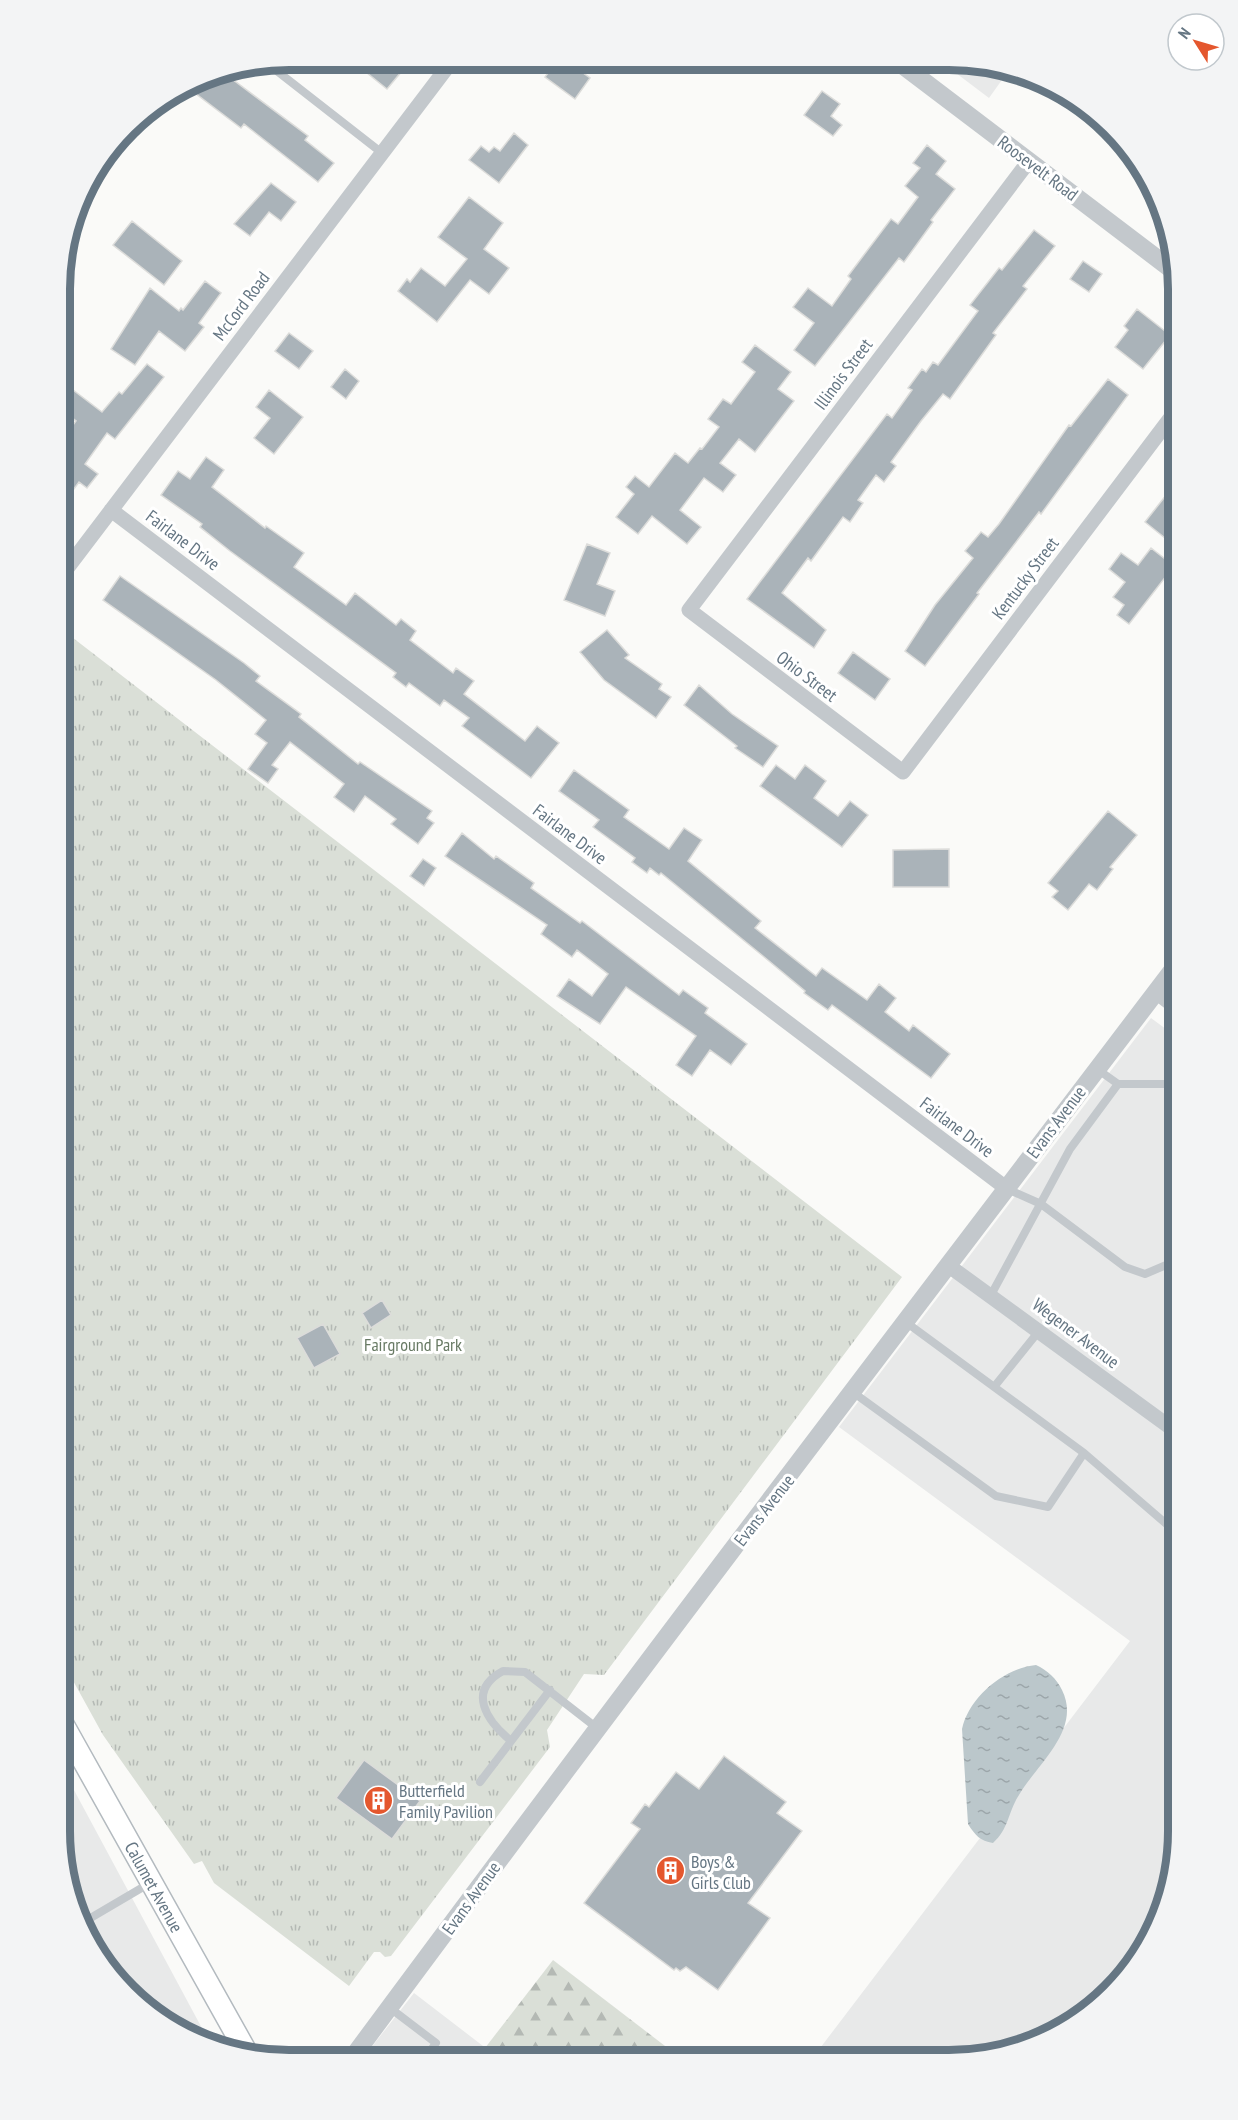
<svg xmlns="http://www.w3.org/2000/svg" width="1238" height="2120" viewBox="0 0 1238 2120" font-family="'PT Sans Narrow',sans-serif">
  <defs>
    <pattern id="forest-firs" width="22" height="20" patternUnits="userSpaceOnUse" patternTransform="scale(1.5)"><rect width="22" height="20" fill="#dadfd7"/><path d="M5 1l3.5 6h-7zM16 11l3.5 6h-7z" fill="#b4b9b4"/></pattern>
    <pattern id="park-tufts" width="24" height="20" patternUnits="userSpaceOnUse" patternTransform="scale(1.5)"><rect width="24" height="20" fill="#dadfd7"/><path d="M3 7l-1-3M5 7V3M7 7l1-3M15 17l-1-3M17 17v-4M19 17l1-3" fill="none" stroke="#b4b9b4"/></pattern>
    <pattern id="water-ripples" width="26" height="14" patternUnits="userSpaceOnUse" patternTransform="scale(1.5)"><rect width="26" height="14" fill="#bbc7cb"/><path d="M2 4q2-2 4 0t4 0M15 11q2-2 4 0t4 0" fill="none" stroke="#9ca6aa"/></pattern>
  </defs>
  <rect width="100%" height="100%" fill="#fafaf8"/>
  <!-- built -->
  <path fill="#e8e9e9" d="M 944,64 L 993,64 L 1009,70 L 989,98 Z
    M 1151,1018 L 1178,1038 L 1177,1845 L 1166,1904 L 1131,1970 L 1088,2013 L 1022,2048 L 948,2060 L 811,2060 L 1130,1641 L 839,1427 Z
    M 60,1764 L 211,2045 L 202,2042 L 150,2012 L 99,1958 L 72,1904 L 60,1830 Z
    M 414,1993 L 500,2059 L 363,2058 Z"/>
  <!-- forest -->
  <path fill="url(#forest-firs)" d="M 553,1960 L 682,2059 L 500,2059 L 485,2048 Z"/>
  <!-- park -->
  <path fill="url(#park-tufts)" d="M 64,631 L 902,1277 L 604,1675 L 584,1674 L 547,1730 L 550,1747 L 391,1956 L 385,1957 L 380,1952 L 374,1952 L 349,1986 L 214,1883 L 202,1861 L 194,1864 L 103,1735 L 60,1657 L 61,635 Z"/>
  <!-- water -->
  <path fill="url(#water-ripples)" d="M 1036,1665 C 1047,1670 1057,1679 1062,1690 C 1082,1730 1037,1764 1019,1795 C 1008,1812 1009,1829 993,1843 C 980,1841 975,1835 968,1824 L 962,1729 C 969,1697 1004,1668 1036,1665 Z"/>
  <!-- building -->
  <path fill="#aab3b9" stroke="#dcdcda" stroke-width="1.5" d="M 351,60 L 390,61 L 402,71 L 387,89 Z
    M 556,62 L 568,62 L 590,78 L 575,99 L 545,77 Z
    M 224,73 L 308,136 L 305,140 L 334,163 L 318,182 L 244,124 L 241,128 L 187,87 L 202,77 Z
    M 822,91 L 840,104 L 831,116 L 842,125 L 833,136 L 804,115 Z
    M 514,133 L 528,145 L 499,183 L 469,160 L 481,146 L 489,152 L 494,147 L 500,151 Z
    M 927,145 L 946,161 L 936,174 L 955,189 L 931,220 L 933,222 L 904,262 L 899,258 L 815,366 L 794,350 L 814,323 L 793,307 L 808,288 L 832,306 L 851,279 L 848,276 L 891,219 L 898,224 L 918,197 L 905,186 L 920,168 L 913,163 Z
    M 271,183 L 296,202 L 281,221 L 269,212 L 250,236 L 234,224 Z
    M 469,197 L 503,223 L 484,249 L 509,268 L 489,294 L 470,280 L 437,322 L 398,291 L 407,279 L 410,282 L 421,268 L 445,286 L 467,259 L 438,237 Z
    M 132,221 L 182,261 L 164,285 L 113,245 Z
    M 1034,230 L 1055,246 L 1023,286 L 1027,289 L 993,333 L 996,335 L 950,399 L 943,394 L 921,421 L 891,462 L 896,466 L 884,482 L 876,475 L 858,500 L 863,503 L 850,522 L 843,517 L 811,561 L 808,558 L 782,593 L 826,630 L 814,648 L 747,599 L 887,414 L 892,418 L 912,390 L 908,388 L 922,369 L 926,372 L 933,362 L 938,365 L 978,311 L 970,305 L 999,268 L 1002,270 Z
    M 1083,261 L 1102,274 L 1089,292 L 1070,279 Z
    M 205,281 L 221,293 L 199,323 L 204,327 L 185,351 L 159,331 L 135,365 L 111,349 L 150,288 L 179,311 L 181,308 L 183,310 Z
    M 1137,309 L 1170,335 L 1143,369 L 1115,347 L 1128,330 L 1124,326 Z
    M 289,333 L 313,351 L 299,369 L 275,351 Z
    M 755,345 L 791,372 L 778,389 L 794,401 L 755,452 L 739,439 L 720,463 L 736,475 L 723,492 L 704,478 L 680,510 L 701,527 L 687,544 L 652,516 L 638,534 L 616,517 L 634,494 L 626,487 L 635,476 L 649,487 L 675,453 L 688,463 L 700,448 L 702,449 L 719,427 L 708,419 L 723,399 L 731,404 L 755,372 L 742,362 Z
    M 147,364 L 164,377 L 115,439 L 107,433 L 85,464 L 98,474 L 87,488 L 79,482 L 62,505 L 62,440 L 76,421 L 62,410 L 62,404 L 73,390 L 102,412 L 119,392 L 122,394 Z
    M 345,369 L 359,381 L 346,399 L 331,387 Z
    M 1108,379 L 1128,395 L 1041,514 L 1039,512 L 977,593 L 979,594 L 925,666 L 905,651 L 935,605 L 973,558 L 965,551 L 981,532 L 988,537 L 999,524 L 1069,425 L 1071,426 Z
    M 269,390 L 303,417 L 274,454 L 254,438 L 270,418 L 256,407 Z
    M 206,457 L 224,470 L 212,487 L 265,528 L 266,526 L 304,553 L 294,567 L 346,605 L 355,593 L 396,625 L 401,619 L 416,631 L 410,640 L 453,673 L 456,668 L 474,681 L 464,694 L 525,741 L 537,726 L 559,743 L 531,778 L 462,726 L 469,718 L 444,700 L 440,706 L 409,683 L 406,687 L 393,677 L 396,673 L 230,551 L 200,527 L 202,524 L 161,495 L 178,471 L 190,479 Z
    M 1178,480 L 1178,521 L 1165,538 L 1145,522 Z
    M 587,544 L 610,553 L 597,584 L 615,591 L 605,616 L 564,600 Z
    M 1151,548 L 1174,566 L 1129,624 L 1117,615 L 1124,605 L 1113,597 L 1125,582 L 1109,569 L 1121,553 L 1138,565 Z
    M 120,576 L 244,663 L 260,676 L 256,681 L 301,714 L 299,717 L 358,764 L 360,762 L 432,811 L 427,818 L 434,823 L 418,844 L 391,824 L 396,819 L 365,796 L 354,812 L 334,797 L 344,784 L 290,742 L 272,765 L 278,769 L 268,783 L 248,769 L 267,743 L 255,734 L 266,720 L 216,680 L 103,600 Z
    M 607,630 L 629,655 L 625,658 L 662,684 L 659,689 L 671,697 L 656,718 L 604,680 L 580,652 Z
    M 853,652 L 890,679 L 875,700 L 838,673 Z
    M 699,685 L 732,714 L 778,746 L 763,767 L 735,748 L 737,746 L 684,705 Z
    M 776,765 L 795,779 L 805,765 L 826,781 L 814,798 L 838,816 L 850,801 L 868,815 L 842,847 L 760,786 Z
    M 574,770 L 629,810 L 624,817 L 669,849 L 684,828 L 702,840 L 688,861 L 761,921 L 755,928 L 816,976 L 822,968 L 867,1000 L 879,984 L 896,998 L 885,1012 L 909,1031 L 913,1025 L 950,1054 L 931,1078 L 832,1005 L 828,1010 L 804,993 L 805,991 L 763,956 L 661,873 L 659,875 L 650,868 L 647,873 L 632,862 L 635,858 L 593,827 L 599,820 L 559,791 Z
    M 1108,811 L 1137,835 L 1110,867 L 1113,869 L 1097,890 L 1089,884 L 1068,910 L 1052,897 L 1058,891 L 1048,883 Z
    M 462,833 L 494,859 L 496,856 L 534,883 L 531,888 L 580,923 L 582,921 L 679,995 L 683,990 L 708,1008 L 705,1013 L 747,1044 L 731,1065 L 710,1050 L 692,1076 L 676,1065 L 696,1036 L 626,987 L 600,1024 L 557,996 L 569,979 L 592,996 L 608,974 L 577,950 L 572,957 L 541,934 L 547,925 L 445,856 Z
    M 949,849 L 949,887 L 893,887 L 893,850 Z
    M 423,859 L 436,868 L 424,886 L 410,876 Z
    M 382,1300 L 391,1315 L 371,1328 L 362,1313 Z
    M 323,1324 L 340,1354 L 314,1368 L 297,1338 Z
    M 724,1756 L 786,1802 L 777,1813 L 802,1831 L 748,1903 L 770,1918 L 718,1990 L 686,1967 L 680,1971 L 676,1968 L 674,1970 L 584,1903 L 640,1829 L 631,1823 L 645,1804 L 649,1807 L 676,1772 L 699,1789 Z
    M 364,1760 L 420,1801 L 392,1839 L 336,1798 Z"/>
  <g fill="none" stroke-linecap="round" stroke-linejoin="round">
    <defs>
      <path id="secondary" d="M 60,1719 L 248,2055"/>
    </defs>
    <!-- secondary casing -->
    <use href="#secondary" stroke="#b3babf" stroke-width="24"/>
    <!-- service -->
    <path stroke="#c3c8cc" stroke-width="8" d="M 268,64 L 382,153
      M 1097,1069 L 1118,1084
      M 1007,1189 L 1041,1204 L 1125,1267 L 1145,1274 L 1178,1260
      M 991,1295 L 1070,1149 L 1118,1084 L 1178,1084
      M 994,1387 L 1039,1331
      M 854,1393 L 996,1496 L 1048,1507 L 1084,1453 L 907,1323
      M 1084,1453 L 1178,1534
      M 511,1741 C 487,1721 466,1691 503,1671 L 525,1672 L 597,1728
      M 480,1782 L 550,1690
      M 82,1923 L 150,1883
      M 115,1975 L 157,2006 L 151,2013
      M 390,2008 L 436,2043 L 425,2058"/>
    <!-- minor -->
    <path stroke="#c3c8cc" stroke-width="15" d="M 1029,161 L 689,610 L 903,772 L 1178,408
      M 111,510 L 1006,1188
      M 62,575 L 452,61
      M 1156,992 L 1178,1009
      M 949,1266 L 1178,1433"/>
    <!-- tertiary -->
    <path stroke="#c3c8cc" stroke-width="18" d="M 901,64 L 1175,272
      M 60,1770 L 76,1749
      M 352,2058 C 624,1690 901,1327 1178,963"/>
    <!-- secondary -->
    <use href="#secondary" stroke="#fff" stroke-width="21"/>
  </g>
  <!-- icons -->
  <defs>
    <symbol id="building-disc" viewBox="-11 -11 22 22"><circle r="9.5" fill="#e4572e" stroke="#fff"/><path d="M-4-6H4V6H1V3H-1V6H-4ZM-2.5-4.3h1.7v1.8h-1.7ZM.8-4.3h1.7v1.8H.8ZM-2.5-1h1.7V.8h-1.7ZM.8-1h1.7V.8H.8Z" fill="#fff"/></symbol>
  </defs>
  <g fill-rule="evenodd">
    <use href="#building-disc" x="362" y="1784" width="33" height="33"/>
    <use href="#building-disc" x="654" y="1854" width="33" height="33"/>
  </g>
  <g text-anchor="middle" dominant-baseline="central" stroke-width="6" stroke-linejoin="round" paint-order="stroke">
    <!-- street labels -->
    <g font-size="18" fill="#657683" stroke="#fff">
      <text transform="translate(1038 168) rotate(37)">Roosevelt Road</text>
      <text transform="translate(241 306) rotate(-53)">McCord Road</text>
      <text transform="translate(843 374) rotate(-53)">Illinois Street</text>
      <text transform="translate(183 540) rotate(37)">Fairlane Drive</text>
      <text transform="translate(1025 578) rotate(-53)">Kentucky Street</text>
      <text transform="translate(807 676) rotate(37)">Ohio Street</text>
      <text transform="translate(570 834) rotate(37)">Fairlane Drive</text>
      <text transform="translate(1056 1122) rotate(-53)">Evans Avenue</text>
      <text transform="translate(957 1127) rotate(37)">Fairlane Drive</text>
      <text transform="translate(1076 1333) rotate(37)">Wegener Avenue</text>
      <text transform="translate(764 1510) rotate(-52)">Evans Avenue</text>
      <text transform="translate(154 1887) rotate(61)">Calumet Avenue</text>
      <text transform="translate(471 1898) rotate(-54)">Evans Avenue</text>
    </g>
    <!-- park labels -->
    <g font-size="18" fill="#687a64" stroke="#fff">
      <text x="413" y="1344">Fairground Park</text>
    </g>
    <!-- poi labels -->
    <g font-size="18" fill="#657683" stroke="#fff" text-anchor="start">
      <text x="399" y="1790">Butterfield<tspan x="399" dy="21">Family Pavilion</tspan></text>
      <text x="691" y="1861">Boys &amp;<tspan x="691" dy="21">Girls Club</tspan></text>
    </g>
  </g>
  <!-- crop -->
  <path d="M0 0H1238V2120H0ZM289 70H949A219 219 0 0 1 1168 289V1831A219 219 0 0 1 949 2050H289A219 219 0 0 1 70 1831V289A219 219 0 0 1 289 70Z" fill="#f3f4f5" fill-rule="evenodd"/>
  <path fill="none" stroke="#657683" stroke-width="8" d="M289 70H949A219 219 0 0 1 1168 289V1831A219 219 0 0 1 949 2050H289A219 219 0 0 1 70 1831V289A219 219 0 0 1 289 70Z"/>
  <!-- north arrow -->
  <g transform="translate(1196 42) rotate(307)"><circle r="28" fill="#ffffff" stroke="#c1c8cd" stroke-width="1.5"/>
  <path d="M0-4.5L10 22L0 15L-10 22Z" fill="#e4572e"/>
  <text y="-9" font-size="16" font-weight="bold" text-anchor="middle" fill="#657683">N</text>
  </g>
</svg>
